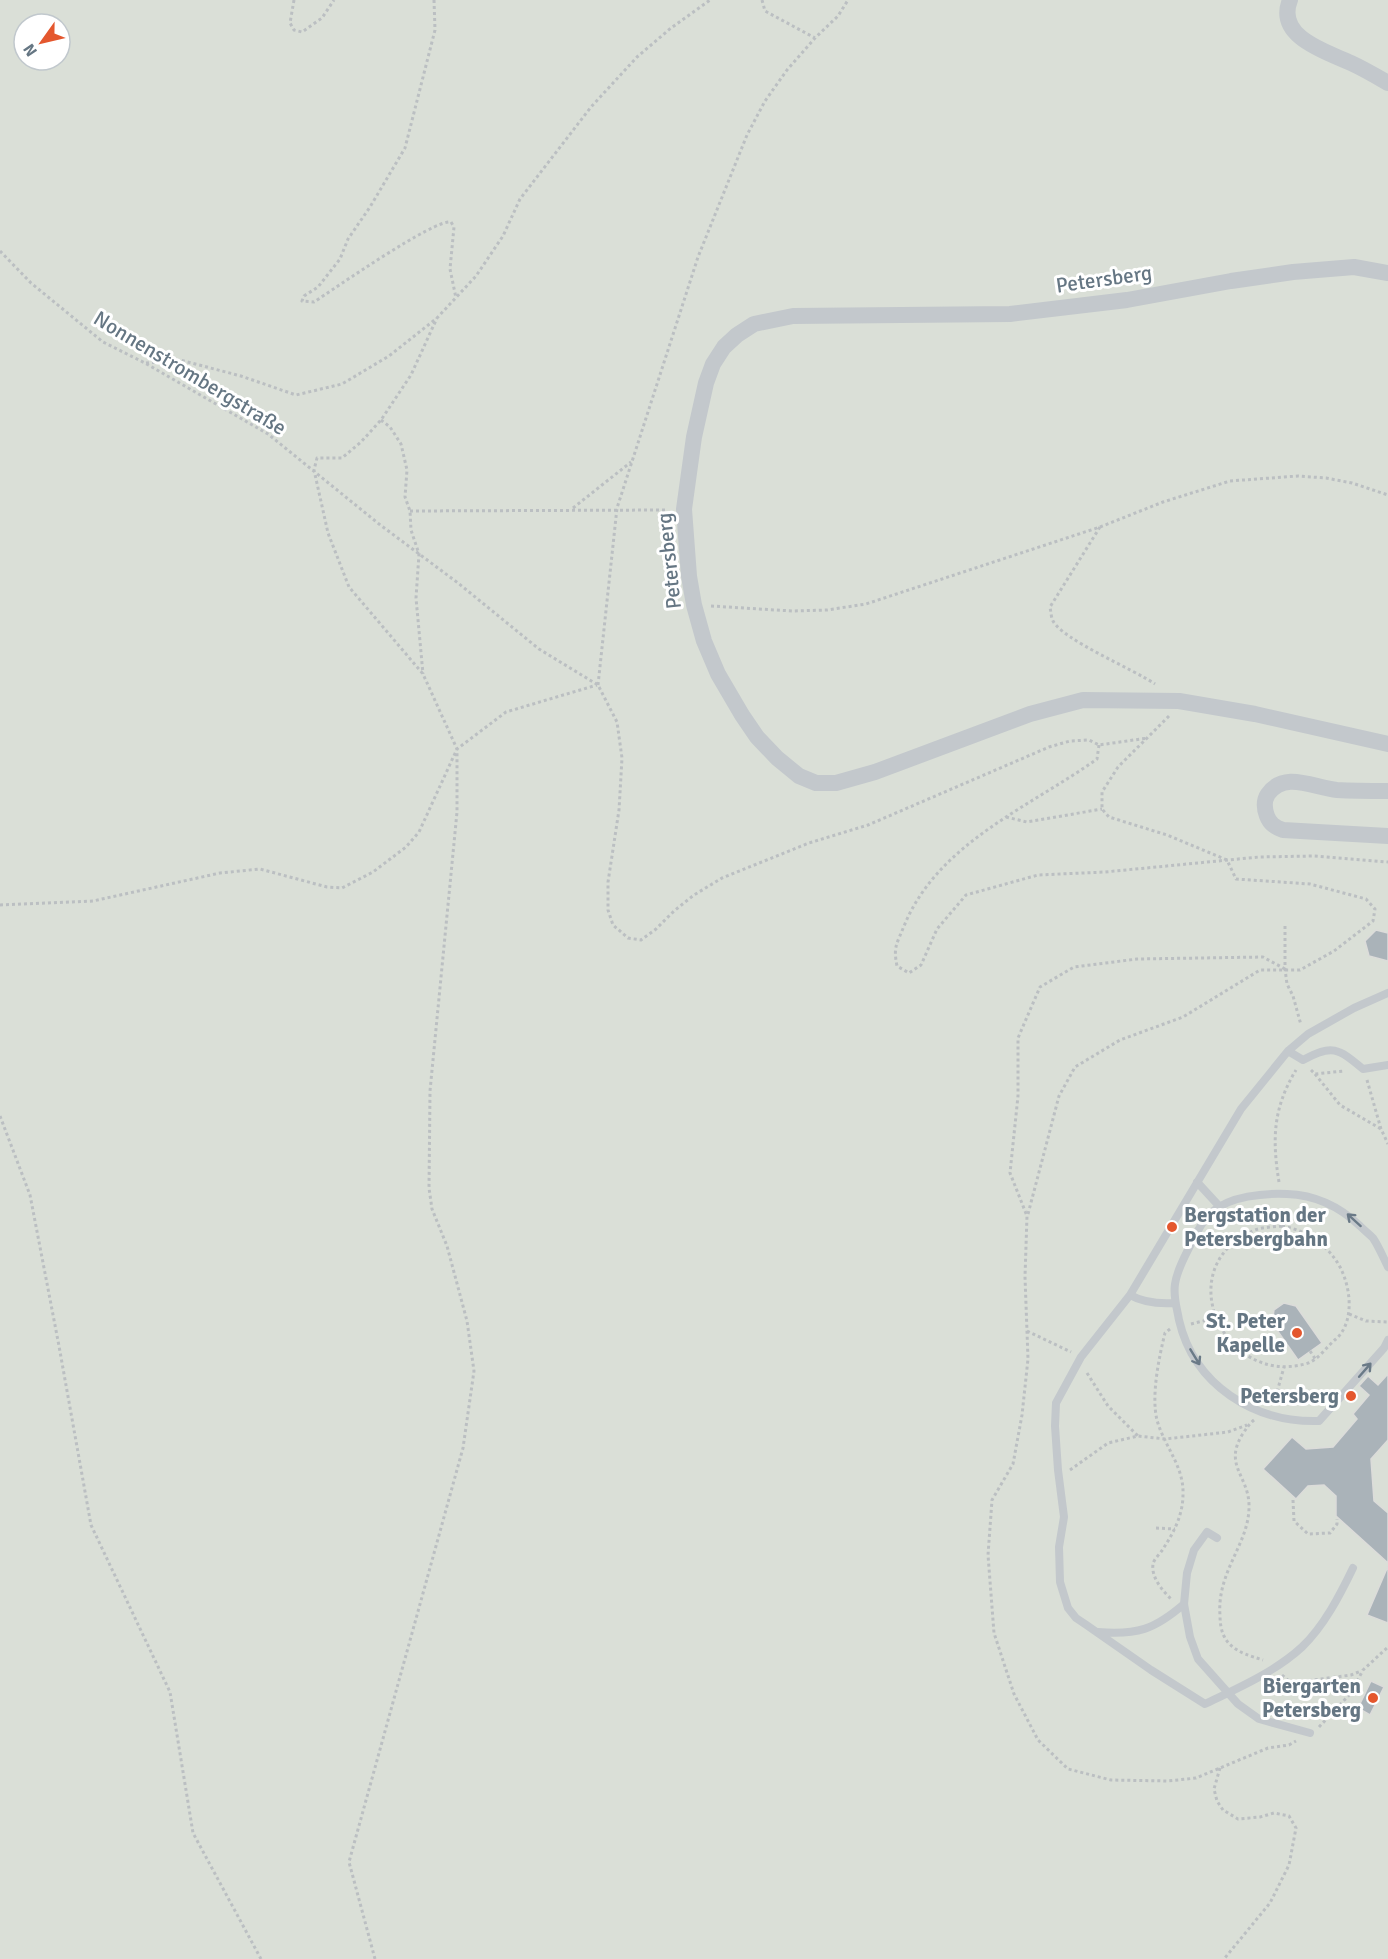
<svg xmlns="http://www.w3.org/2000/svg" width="1388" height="1959" viewBox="0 0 1388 1959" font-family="Signika,sans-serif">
  <rect width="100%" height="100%" fill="#fafaf8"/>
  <!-- green -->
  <path fill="#dadfd7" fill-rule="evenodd" d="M 0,0 L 1388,0 L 1388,1959 L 0,1959 ZM 24,24 L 60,24 L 60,60 L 24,60 Z"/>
  <!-- building -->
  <path fill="#aab3b9" stroke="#dcdcda" stroke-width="1.5" d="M 1376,930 L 1388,933 L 1388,961 L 1369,956 L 1365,941 Z
    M 1284,1303 L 1296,1306 L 1322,1343 L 1298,1360 L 1272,1323 L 1274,1310 Z
    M 1388,1374 L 1388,1440 L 1371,1459 L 1374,1501 L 1388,1513 L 1388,1563 L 1336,1516 L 1336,1496 L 1324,1485 L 1308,1486 L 1296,1499 L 1263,1469 L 1292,1437 L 1306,1449 L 1333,1447 L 1357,1419 L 1353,1414 L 1369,1395 L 1359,1386 L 1368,1376 L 1378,1385 Z
    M 1388,1566 L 1388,1623 L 1367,1615 Z
    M 1371,1681 L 1384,1687 L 1370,1715 L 1358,1708 Z"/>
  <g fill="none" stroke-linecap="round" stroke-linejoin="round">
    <!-- path -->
    <path stroke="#bbbfc2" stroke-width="3" stroke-dasharray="3 3" stroke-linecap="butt" d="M 294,0 L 290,23 L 294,30 L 302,32 L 322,18 L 334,0
      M 434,0 L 435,30 L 405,148 L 370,207 L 348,239 L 340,259 L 318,287 L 304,296 L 302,301 L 314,302 C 334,289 434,219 451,222 L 454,227 L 450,269 L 456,298
      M 762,0 L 765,11 L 815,38
      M 0,251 L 31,283 L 103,342 L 145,363 L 268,434 L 379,524 L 458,583 L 539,649 L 598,685 L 617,722 L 622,758 L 619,810 L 608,882 L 608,910 L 613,925 L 628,938 L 641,940 L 656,929 L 674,911 L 694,895 L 722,878 L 809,843 L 868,825 L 1049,747 L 1070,741 L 1089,740 L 1099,745 L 1148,738
      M 146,363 L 180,360 L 241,376 L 296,395 L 342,384 L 389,356 L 437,318 L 476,276 L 503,236 L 520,199 L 591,107 L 637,57 L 671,28 L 710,0
      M 381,420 L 390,427 L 401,444 L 407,470 L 405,497 L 410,511 L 411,530 L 419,554 L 416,598 L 423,674
      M 573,508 L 631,462
      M 410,511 L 667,510
      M 1100,527 L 1050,607 C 1051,612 1051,617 1053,621 C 1063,640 1133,669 1155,684
      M 711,606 L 792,611 L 827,610 L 866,604 L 1100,527 L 1163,502 L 1230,481 L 1298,476 L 1326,478 L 1352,483 L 1388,495
      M 598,685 L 617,508 L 698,257 L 747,135 L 765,101 L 787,70 L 815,38 L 838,16 L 848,0
      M 1099,745 L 1097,759 C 1028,808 938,843 904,926 C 897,944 893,946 897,966 L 909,973 L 921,965 L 937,929 L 966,895 L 1038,875 L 1105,872 L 1259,857 L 1314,856 L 1388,862
      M 1006,817 L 1027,822 L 1102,809
      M 0,905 L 93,901 L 220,873 L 260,869 L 327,887 L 342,888 L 373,872 L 406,847 L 419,832 L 457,749 L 506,712 L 597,685
      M 1285,926 L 1285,969 L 1287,984 L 1293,996 L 1301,1025
      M 1285,969 L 1263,957 L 1137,959 L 1074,967 L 1040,987 L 1018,1038 L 1018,1096 L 1010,1173 L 1027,1216 L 1025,1277 L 1028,1359 L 1022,1415 L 1013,1464 L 992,1500 L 988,1555 L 994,1633 L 1014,1694 L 1038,1740 L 1068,1769 L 1111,1780 L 1168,1781 L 1196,1778 L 1268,1748 L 1289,1745 L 1296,1741
      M 1311,1070 L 1315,1074 L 1344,1071
      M 1315,1074 L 1340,1105 L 1381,1129
      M 1367,1080 L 1381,1129 L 1388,1144
      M 0,1116 L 30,1195 L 59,1346 L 91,1525 L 170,1692 L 193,1833 L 261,1959
      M 1279,1182 C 1272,1139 1273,1108 1296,1070
      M 1028,1214 L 1059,1096 L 1075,1067 L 1120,1040 L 1183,1017 L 1260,970 L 1300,970 L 1334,951 L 1373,921 L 1375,909 L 1366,899 L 1310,884 L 1236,879 L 1227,860 L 1167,835 L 1109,817 L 1102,809 L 1102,792 L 1118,767 L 1169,716
      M 1282,1226 C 1302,1229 1323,1242 1335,1259 C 1350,1279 1357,1320 1336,1339 C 1326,1347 1318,1361 1305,1364 C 1223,1386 1168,1266 1255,1230 C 1263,1227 1273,1227 1282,1226 L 1282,1206
      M 1349,1314 L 1366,1321 L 1388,1322
      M 1191,1324 L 1215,1318
      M 1170,1329 L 1165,1333 C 1159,1357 1151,1396 1157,1420 C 1164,1446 1184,1466 1183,1494 C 1183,1515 1174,1532 1163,1549 C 1160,1554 1154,1559 1153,1564 C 1151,1578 1163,1591 1172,1600
      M 1027,1331 L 1071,1352
      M 1310,1351 L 1316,1360
      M 1087,1373 L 1108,1406 L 1138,1436
      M 1274,1403 L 1284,1367
      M 1254,1420 C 1249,1424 1246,1429 1242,1435 C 1224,1465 1248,1476 1249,1504 C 1250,1532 1233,1554 1225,1579 C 1221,1591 1219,1603 1220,1615 C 1220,1646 1237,1652 1263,1660
      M 1070,1470 L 1108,1443 L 1138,1436 L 1165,1439 L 1228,1432 L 1247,1425
      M 1293,1500 L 1294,1521 L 1308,1534 L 1330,1533 L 1337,1524 L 1337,1519
      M 1156,1528 L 1175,1529
      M 1282,1675 L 1291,1683 L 1351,1675 L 1361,1671
      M 1319,1727 L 1351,1693 L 1363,1670 L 1388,1647
      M 1220,1768 L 1214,1789 L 1217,1801 L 1223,1810 L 1238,1819 L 1260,1817 L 1274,1813 L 1289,1816 L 1296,1828 L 1289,1865 L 1270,1903 L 1224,1959
      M 375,1959 L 349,1862 L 463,1448 L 474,1371 L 467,1321 L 447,1246 L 432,1209 L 429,1188 L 430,1091 L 457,812 L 457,749 L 423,674 L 349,587 L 328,533 L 314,470 L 317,458 L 342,458 L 361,442 L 381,420 L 411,375 L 437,318"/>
    <!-- lane -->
    <path stroke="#c3c8cc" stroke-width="8" d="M 1288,1051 L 1303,1060 C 1332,1044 1338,1048 1363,1069 L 1388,1065
      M 1197,1182 L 1220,1207
      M 1388,1267 C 1383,1257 1379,1247 1373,1238 C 1369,1234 1364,1230 1360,1226 C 1339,1206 1316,1195 1287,1194 C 1264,1193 1230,1196 1212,1212 C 1203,1220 1195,1235 1190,1246 C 1184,1258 1177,1270 1175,1284 C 1173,1297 1177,1308 1179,1320 C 1194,1385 1254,1423 1319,1421 L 1384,1348 L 1388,1340
      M 1130,1295 C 1144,1303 1159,1304 1175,1303
      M 1217,1538 L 1207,1532 L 1194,1550 L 1187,1573 L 1184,1604 L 1190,1637 L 1198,1659 L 1238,1704 L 1259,1719 L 1310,1733
      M 1353,1568 C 1340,1595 1324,1626 1302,1647 C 1275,1672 1238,1688 1205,1704 L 1151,1670 L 1085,1624 L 1076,1618 L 1068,1608 L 1060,1582 L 1059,1547 L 1064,1517 L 1058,1470 L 1055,1426 L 1056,1403 L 1081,1357 L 1130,1295 L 1241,1109 L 1288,1051 L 1308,1034 L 1354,1008 L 1388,993
      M 1098,1632 C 1137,1635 1154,1630 1184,1604"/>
    <!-- street -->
    <path stroke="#c3c8cc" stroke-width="16" d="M 1290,0 C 1275,37 1327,52 1351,63 C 1364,69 1376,76 1388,83
      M 1388,273 L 1354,267 L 1293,272 L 1231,281 L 1127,300 L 1010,314 L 793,316 L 754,324 L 737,335 L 724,347 L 713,364 L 706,383 L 694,437 L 684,509 L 689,576 L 694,605 L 704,641 L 718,674 L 742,715 L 757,737 L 777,758 L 799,776 L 816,783 L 836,783 L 875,772 L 1030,714 L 1083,700 L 1179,701 L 1255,714 L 1388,744
      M 1388,791 C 1371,791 1354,791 1337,790 C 1314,788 1285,770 1268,794 C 1264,800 1264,808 1267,816 C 1270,824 1275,827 1283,830 L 1388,836"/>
  </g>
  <!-- one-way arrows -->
  <defs><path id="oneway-shaft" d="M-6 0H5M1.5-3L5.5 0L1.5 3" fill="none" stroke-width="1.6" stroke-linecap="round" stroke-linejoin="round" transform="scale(1.5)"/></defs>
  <g stroke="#6a7a87">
    <use href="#oneway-shaft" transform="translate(1354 1220) rotate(-138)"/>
    <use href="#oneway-shaft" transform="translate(1195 1357) rotate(59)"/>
    <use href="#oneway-shaft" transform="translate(1365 1370) rotate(-49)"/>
  </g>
  <!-- markers -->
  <g fill="#e4572e" stroke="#fff" stroke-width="2">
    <circle cx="1172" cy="1227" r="6"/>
    <circle cx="1297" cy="1333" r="6"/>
    <circle cx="1351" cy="1396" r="6"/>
    <circle cx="1373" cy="1698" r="6"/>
  </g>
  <g text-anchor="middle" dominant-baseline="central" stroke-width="6" stroke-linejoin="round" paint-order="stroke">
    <!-- street labels -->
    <g font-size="21" fill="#657683" stroke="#fff">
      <text transform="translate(1104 279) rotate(-8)">Petersberg</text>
      <text transform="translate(190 373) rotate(31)">Nonnenstrombergstraße</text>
      <text transform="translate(669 561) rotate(-96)">Petersberg</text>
    </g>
    <!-- poi labels -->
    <g font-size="21" font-weight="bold" fill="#657683" stroke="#fff" text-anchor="end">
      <text x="1184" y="1215" text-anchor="start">Bergstation der<tspan x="1184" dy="24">Petersbergbahn</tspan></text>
      <text x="1285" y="1321">St. Peter<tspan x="1285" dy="24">Kapelle</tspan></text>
      <text x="1339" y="1396">Petersberg</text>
      <text x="1361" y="1686">Biergarten<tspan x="1361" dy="24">Petersberg</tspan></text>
    </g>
  </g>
  <!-- north arrow -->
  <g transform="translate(42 42) rotate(236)"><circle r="28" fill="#ffffff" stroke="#c1c8cd" stroke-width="1.5"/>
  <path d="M0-4.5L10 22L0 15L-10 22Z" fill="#e4572e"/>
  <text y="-9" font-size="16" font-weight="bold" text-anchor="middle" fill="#657683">N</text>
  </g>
</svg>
